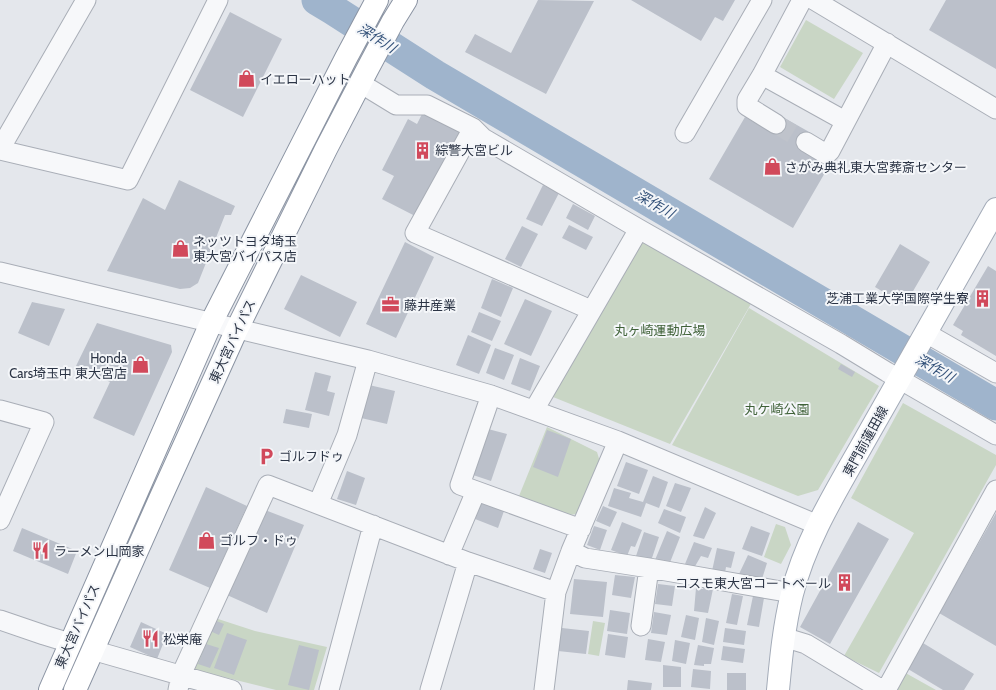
<svg xmlns="http://www.w3.org/2000/svg" width="996" height="690" viewBox="0 0 996 690" font-family="Cabin,'Noto Sans JP',sans-serif">
  <rect width="100%" height="100%" fill="#e4e7ec"/>
  <!-- green -->
  <path fill="#c9d6c5" d="M 806,20 L 863,53 L 834,99 L 780,67 Z
    M 643,238 L 752,302 L 670,444 L 553,397 L 550,391 Z
    M 749,308 L 879,386 L 818,490 L 798,496 L 672,445 Z
    M 903,403 L 996,455 L 996,465 L 879,673 L 844,656 L 914,533 L 851,498 Z
    M 547,427 L 597,452 L 600,462 L 577,514 L 570,515 L 519,496 Z
    M 776,524 L 785,527 L 791,545 L 781,564 L 764,557 Z
    M 212,617 L 255,631 L 327,647 L 314,690 L 276,690 L 191,669 Z
    M 593,621 L 605,623 L 599,656 L 588,654 Z
    M 902,671 L 936,690 L 891,690 Z"/>
  <g fill="none" stroke-linecap="round" stroke-linejoin="round">
    <!-- river -->
    <path stroke="#9fb4cc" stroke-width="31" d="M 317,0 L 332,9 L 435,75 L 996,405"/>
  </g>
  <!-- building -->
  <path fill="#bbc0ca" d="M 538,0 L 594,1 L 546,94 L 465,52 L 475,34 L 511,53 Z
    M 631,0 L 735,0 L 723,21 L 715,17 L 701,41 Z
    M 946,0 L 996,0 L 996,69 L 929,30 Z
    M 230,12 L 282,39 L 243,117 L 190,90 Z
    M 424,110 L 462,130 L 417,217 L 382,199 L 394,176 L 382,170 L 408,119 L 417,124 Z
    M 781,116 L 811,133 L 802,148 L 830,164 L 793,228 L 709,179 L 745,117 L 771,132 Z
    M 179,180 L 235,206 L 231,215 L 225,215 L 198,283 L 190,288 L 180,289 L 107,271 L 143,198 L 165,210 Z
    M 543,185 L 559,193 L 542,226 L 526,219 Z
    M 573,204 L 595,216 L 588,230 L 566,218 Z
    M 569,225 L 593,237 L 586,250 L 562,238 Z
    M 522,226 L 538,234 L 521,267 L 505,259 Z
    M 405,242 L 434,257 L 396,338 L 366,324 Z
    M 900,244 L 930,262 L 905,305 L 875,287 Z
    M 988,266 L 996,271 L 996,356 L 961,335 L 963,331 L 953,325 Z
    M 301,275 L 357,302 L 340,337 L 284,309 Z
    M 492,279 L 513,288 L 501,317 L 481,308 Z
    M 525,299 L 552,311 L 531,356 L 504,344 Z
    M 32,302 L 65,309 L 49,346 L 18,333 Z
    M 479,312 L 501,321 L 492,341 L 471,332 Z
    M 97,323 L 171,345 L 172,352 L 134,436 L 93,418 L 110,382 L 76,366 Z
    M 468,335 L 491,345 L 479,374 L 456,365 Z
    M 495,348 L 514,355 L 504,380 L 486,373 Z
    M 520,358 L 540,366 L 530,391 L 511,384 Z
    M 841,364 L 855,372 L 852,377 L 838,369 Z
    M 315,372 L 331,376 L 327,391 L 335,393 L 329,416 L 305,410 Z
    M 369,385 L 395,391 L 387,424 L 361,418 Z
    M 286,409 L 312,414 L 309,428 L 283,423 Z
    M 488,429 L 507,434 L 491,481 L 473,475 Z
    M 547,430 L 571,439 L 558,477 L 533,467 Z
    M 626,462 L 648,470 L 639,494 L 617,486 Z
    M 347,471 L 365,478 L 356,505 L 337,499 Z
    M 653,476 L 668,482 L 659,508 L 646,503 L 641,517 L 608,506 L 614,488 L 631,493 L 629,498 L 643,502 Z
    M 675,483 L 691,488 L 681,512 L 666,506 Z
    M 206,487 L 247,506 L 210,588 L 169,570 Z
    M 481,502 L 504,511 L 498,528 L 475,519 Z
    M 603,506 L 617,512 L 610,527 L 596,521 Z
    M 705,507 L 716,513 L 704,539 L 693,536 Z
    M 664,509 L 686,517 L 680,533 L 658,523 Z
    M 265,510 L 304,525 L 267,613 L 227,595 Z
    M 996,513 L 996,646 L 939,613 Z
    M 622,522 L 642,530 L 635,547 L 631,546 L 627,556 L 611,550 Z
    M 858,522 L 889,539 L 830,644 L 800,627 Z
    M 594,526 L 607,530 L 600,550 L 587,545 Z
    M 751,526 L 770,533 L 762,556 L 742,549 Z
    M 22,528 L 77,551 L 68,574 L 13,551 Z
    M 667,531 L 680,537 L 669,565 L 655,560 Z
    M 644,532 L 659,537 L 651,561 L 636,556 Z
    M 694,542 L 712,548 L 708,558 L 701,556 L 694,568 L 685,564 Z
    M 717,548 L 735,552 L 731,568 L 726,567 L 725,573 L 712,571 Z
    M 540,549 L 552,553 L 545,573 L 533,569 Z
    M 748,555 L 767,563 L 762,579 L 754,576 L 751,579 L 739,574 Z
    M 615,575 L 635,577 L 631,598 L 612,595 Z
    M 574,579 L 607,582 L 603,617 L 570,614 Z
    M 658,584 L 675,586 L 672,606 L 655,604 Z
    M 704,586 L 713,589 L 708,613 L 694,611 L 696,588 L 703,589 Z
    M 732,594 L 743,596 L 737,625 L 726,623 Z
    M 753,596 L 764,598 L 759,627 L 747,625 Z
    M 610,610 L 630,613 L 627,634 L 607,631 Z
    M 654,612 L 671,615 L 667,635 L 651,633 Z
    M 686,615 L 699,618 L 695,640 L 681,637 Z
    M 706,618 L 719,621 L 714,645 L 702,642 Z
    M 214,620 L 224,624 L 219,635 L 210,631 Z
    M 141,622 L 167,634 L 157,659 L 130,647 Z
    M 562,628 L 589,631 L 586,654 L 558,651 Z
    M 725,628 L 746,631 L 744,645 L 723,642 Z
    M 227,633 L 247,640 L 234,675 L 214,668 Z
    M 608,634 L 628,637 L 625,658 L 605,655 Z
    M 648,639 L 665,642 L 661,662 L 645,660 Z
    M 675,640 L 690,643 L 686,664 L 672,661 Z
    M 923,643 L 974,674 L 964,690 L 943,690 L 908,669 Z
    M 206,644 L 219,648 L 210,668 L 198,664 Z
    M 299,645 L 319,650 L 309,690 L 288,685 Z
    M 698,645 L 714,648 L 711,664 L 704,664 L 704,666 L 694,665 Z
    M 723,646 L 745,649 L 743,663 L 721,660 Z
    M 663,665 L 681,667 L 681,687 L 663,687 Z
    M 693,669 L 711,671 L 710,689 L 691,687 Z
    M 727,673 L 746,673 L 746,690 L 727,690 Z
    M 628,680 L 652,683 L 651,690 L 627,690 Z"/>
  <g fill="none" stroke-linecap="round" stroke-linejoin="round">
    <!-- minor-tunnel -->
    <path stroke="#bfc3cb" stroke-width="19" stroke-dasharray="19 10" stroke-linecap="butt" d="M 776,124 L 806,142"/>
    <defs>
      <path id="minor" d="M 814,0 L 996,109
        M 762,75 L 845,121
        M 360,83 L 396,105 L 427,105 L 473,128 L 483,138 L 639,229 L 841,344 L 887,372 L 996,435
        M 776,124 L 747,106 L 747,100 L 762,75 L 802,0
        M 473,128 L 415,233 L 591,310
        M 685,133 L 762,0
        M 806,142 L 826,154 L 828,153 L 830,151 L 887,43
        M 0,149 L 86,0
        M 0,150 L 128,180 L 218,0
        M 0,272 L 368,360 L 491,395 L 618,441 L 818,525
        M 926,333 L 996,373
        M 491,395 L 460,485 L 581,529
        M 0,410 L 44,422 L 0,520
        M 534,410 L 639,229
        M 318,504 L 347,435 L 368,360
        M 571,551 L 585,558 L 649,568 L 792,593
        M 449,555 L 476,491
        M 0,620 L 44,635 L 70,643
        M 641,626 L 649,568
        M 783,637 L 806,644 L 882,690
        M 92,650 L 232,690
        M 178,690 L 181,675 L 268,485 L 468,562 L 556,592
        M 329,690 L 373,525
        M 430,690 L 468,562
        M 544,690 L 556,592 L 571,551 L 618,441
        M 886,690 L 996,490"/>
      <path id="major" d="M 778,690 C 781,658 784,626 792,594 C 806,538 838,488 866,438 C 909,362 953,285 996,209"/>
      <path id="highway" d="M 50,690 L 211,323 L 346,58 L 377,0
        M 75,690 L 160,499 L 237,329 L 326,149 L 367,70 L 393,21 L 406,0"/>
    </defs>
    <!-- minor casing -->
    <use href="#minor" stroke="#a9aeb7" stroke-width="21"/>
    <!-- major casing -->
    <use href="#major" stroke="#a3abb8" stroke-width="24"/>
    <!-- highway casing -->
    <use href="#highway" stroke="#8b94a3" stroke-width="24"/>
    <!-- minor -->
    <use href="#minor" stroke="#f7f8fa" stroke-width="19"/>
    <!-- major -->
    <use href="#major" stroke="#fff" stroke-width="22"/>
    <!-- highway -->
    <use href="#highway" stroke="#fff" stroke-width="22"/>
  </g>
  <!-- icons -->
  <defs>
    <symbol id="shop-bare" viewBox="-9 -9 18 18"><path d="M-5-2.5h2.3a2.7 3.5 0 0 1 5.4 0H5L5.5 6h-11ZM-1.5-2.5h3a1.5 2.3 0 0 0-3 0Z" fill="#d1495b" stroke="#f4f6f9" stroke-width="2.5" paint-order="stroke"/></symbol>
    <symbol id="building-bare" viewBox="-9 -9 18 18"><path d="M-4-6H4V6H1V3H-1V6H-4ZM-2.5-4.3h1.7v1.8h-1.7ZM.8-4.3h1.7v1.8H.8ZM-2.5-1h1.7V.8h-1.7ZM.8-1h1.7V.8H.8Z" fill="#d1495b" stroke="#f4f6f9" stroke-width="2.5" paint-order="stroke"/></symbol>
    <symbol id="office-bare" viewBox="-9 -9 18 18"><path d="M-6-3h4V-5.5h4V-3h4V5H-6ZM-1-4.5V-3h2v-1.5ZM-6 0V1H6V0Z" fill="#d1495b" stroke="#f4f6f9" stroke-width="2.5" paint-order="stroke"/></symbol>
    <symbol id="parking-bare" viewBox="-9 -9 18 18"><path d="M-3.5-5.5H1a3.5 3.5 0 0 1 0 7H-1V5.5H-3.5ZM-1-3.4V-.6H.8a1.4 1.4 0 0 0 0-2.8Z" fill="#d1495b" stroke="#f4f6f9" stroke-width="2.5" paint-order="stroke"/></symbol>
    <symbol id="restaurant-bare" viewBox="-9 -9 18 18"><path d="M-5-6h1v4h1v-4h1v4h1v-4h1v5L-1.5 .5V6h-2V.5L-5-1ZM5-6V6H3V1.5H1.5Q1.5-4 5-6Z" fill="#d1495b" stroke="#f4f6f9" stroke-width="2.5" paint-order="stroke"/></symbol>
  </defs>
  <g fill-rule="evenodd">
    <use href="#shop-bare" x="234" y="66" width="25" height="25"/>
    <use href="#building-bare" x="410" y="138" width="25" height="25"/>
    <use href="#shop-bare" x="760" y="154" width="25" height="25"/>
    <use href="#shop-bare" x="168" y="236" width="25" height="25"/>
    <use href="#building-bare" x="970" y="286" width="25" height="25"/>
    <use href="#office-bare" x="378" y="292" width="25" height="25"/>
    <use href="#shop-bare" x="128" y="352" width="25" height="25"/>
    <use href="#parking-bare" x="254" y="444" width="25" height="25"/>
    <use href="#shop-bare" x="194" y="528" width="25" height="25"/>
    <use href="#restaurant-bare" x="28" y="538" width="25" height="25"/>
    <use href="#building-bare" x="832" y="570" width="25" height="25"/>
    <use href="#restaurant-bare" x="138" y="626" width="25" height="25"/>
  </g>
  <g text-anchor="middle" dominant-baseline="central" stroke-width="4" stroke-linejoin="round" paint-order="stroke">
    <!-- poi labels -->
    <g font-size="13" fill="#2b3445" stroke="#f4f6f9" text-anchor="start">
      <text x="260" y="79">イエローハット</text>
      <text x="435" y="150">綜警大宮ビル</text>
      <text x="785" y="167">さがみ典礼東大宮葬斎センター</text>
      <text x="193" y="241">ネッツトヨタ埼玉<tspan x="193" dy="15">東大宮バイパス店</tspan></text>
      <text x="969" y="298" text-anchor="end">芝浦工業大学国際学生寮</text>
      <text x="404" y="305">藤井産業</text>
      <text x="127" y="358" text-anchor="end">Honda<tspan x="127" dy="15">Cars埼玉中 東大宮店</tspan></text>
      <text x="279" y="456">ゴルフドゥ</text>
      <text x="220" y="540">ゴルフ・ドゥ</text>
      <text x="54" y="551">ラーメン山岡家</text>
      <text x="831" y="583" text-anchor="end">コスモ東大宮コートベール</text>
      <text x="163" y="639">松栄庵</text>
    </g>
    <!-- park labels -->
    <g font-size="13" fill="#3f6138" stroke="#f4f6f9">
      <text x="660" y="330">丸ヶ崎運動広場</text>
      <text x="777" y="409">丸ケ崎公園</text>
    </g>
    <!-- street labels -->
    <g font-size="13" fill="#2b3445" stroke="#f4f6f9">
      <text transform="translate(232 341) rotate(-65)">東大宮バイパス</text>
      <text transform="translate(865 441) rotate(-61)">東門前蓮田線</text>
      <text transform="translate(77 626) rotate(-66)">東大宮バイパス</text>
    </g>
    <!-- water labels -->
    <g font-size="14" font-style="italic" fill="#34527a" stroke="#f4f6f9">
      <text transform="translate(377 38) rotate(32)">深作川</text>
      <text transform="translate(655 204) rotate(30)">深作川</text>
      <text transform="translate(935 368) rotate(30)">深作川</text>
    </g>
  </g>
</svg>
